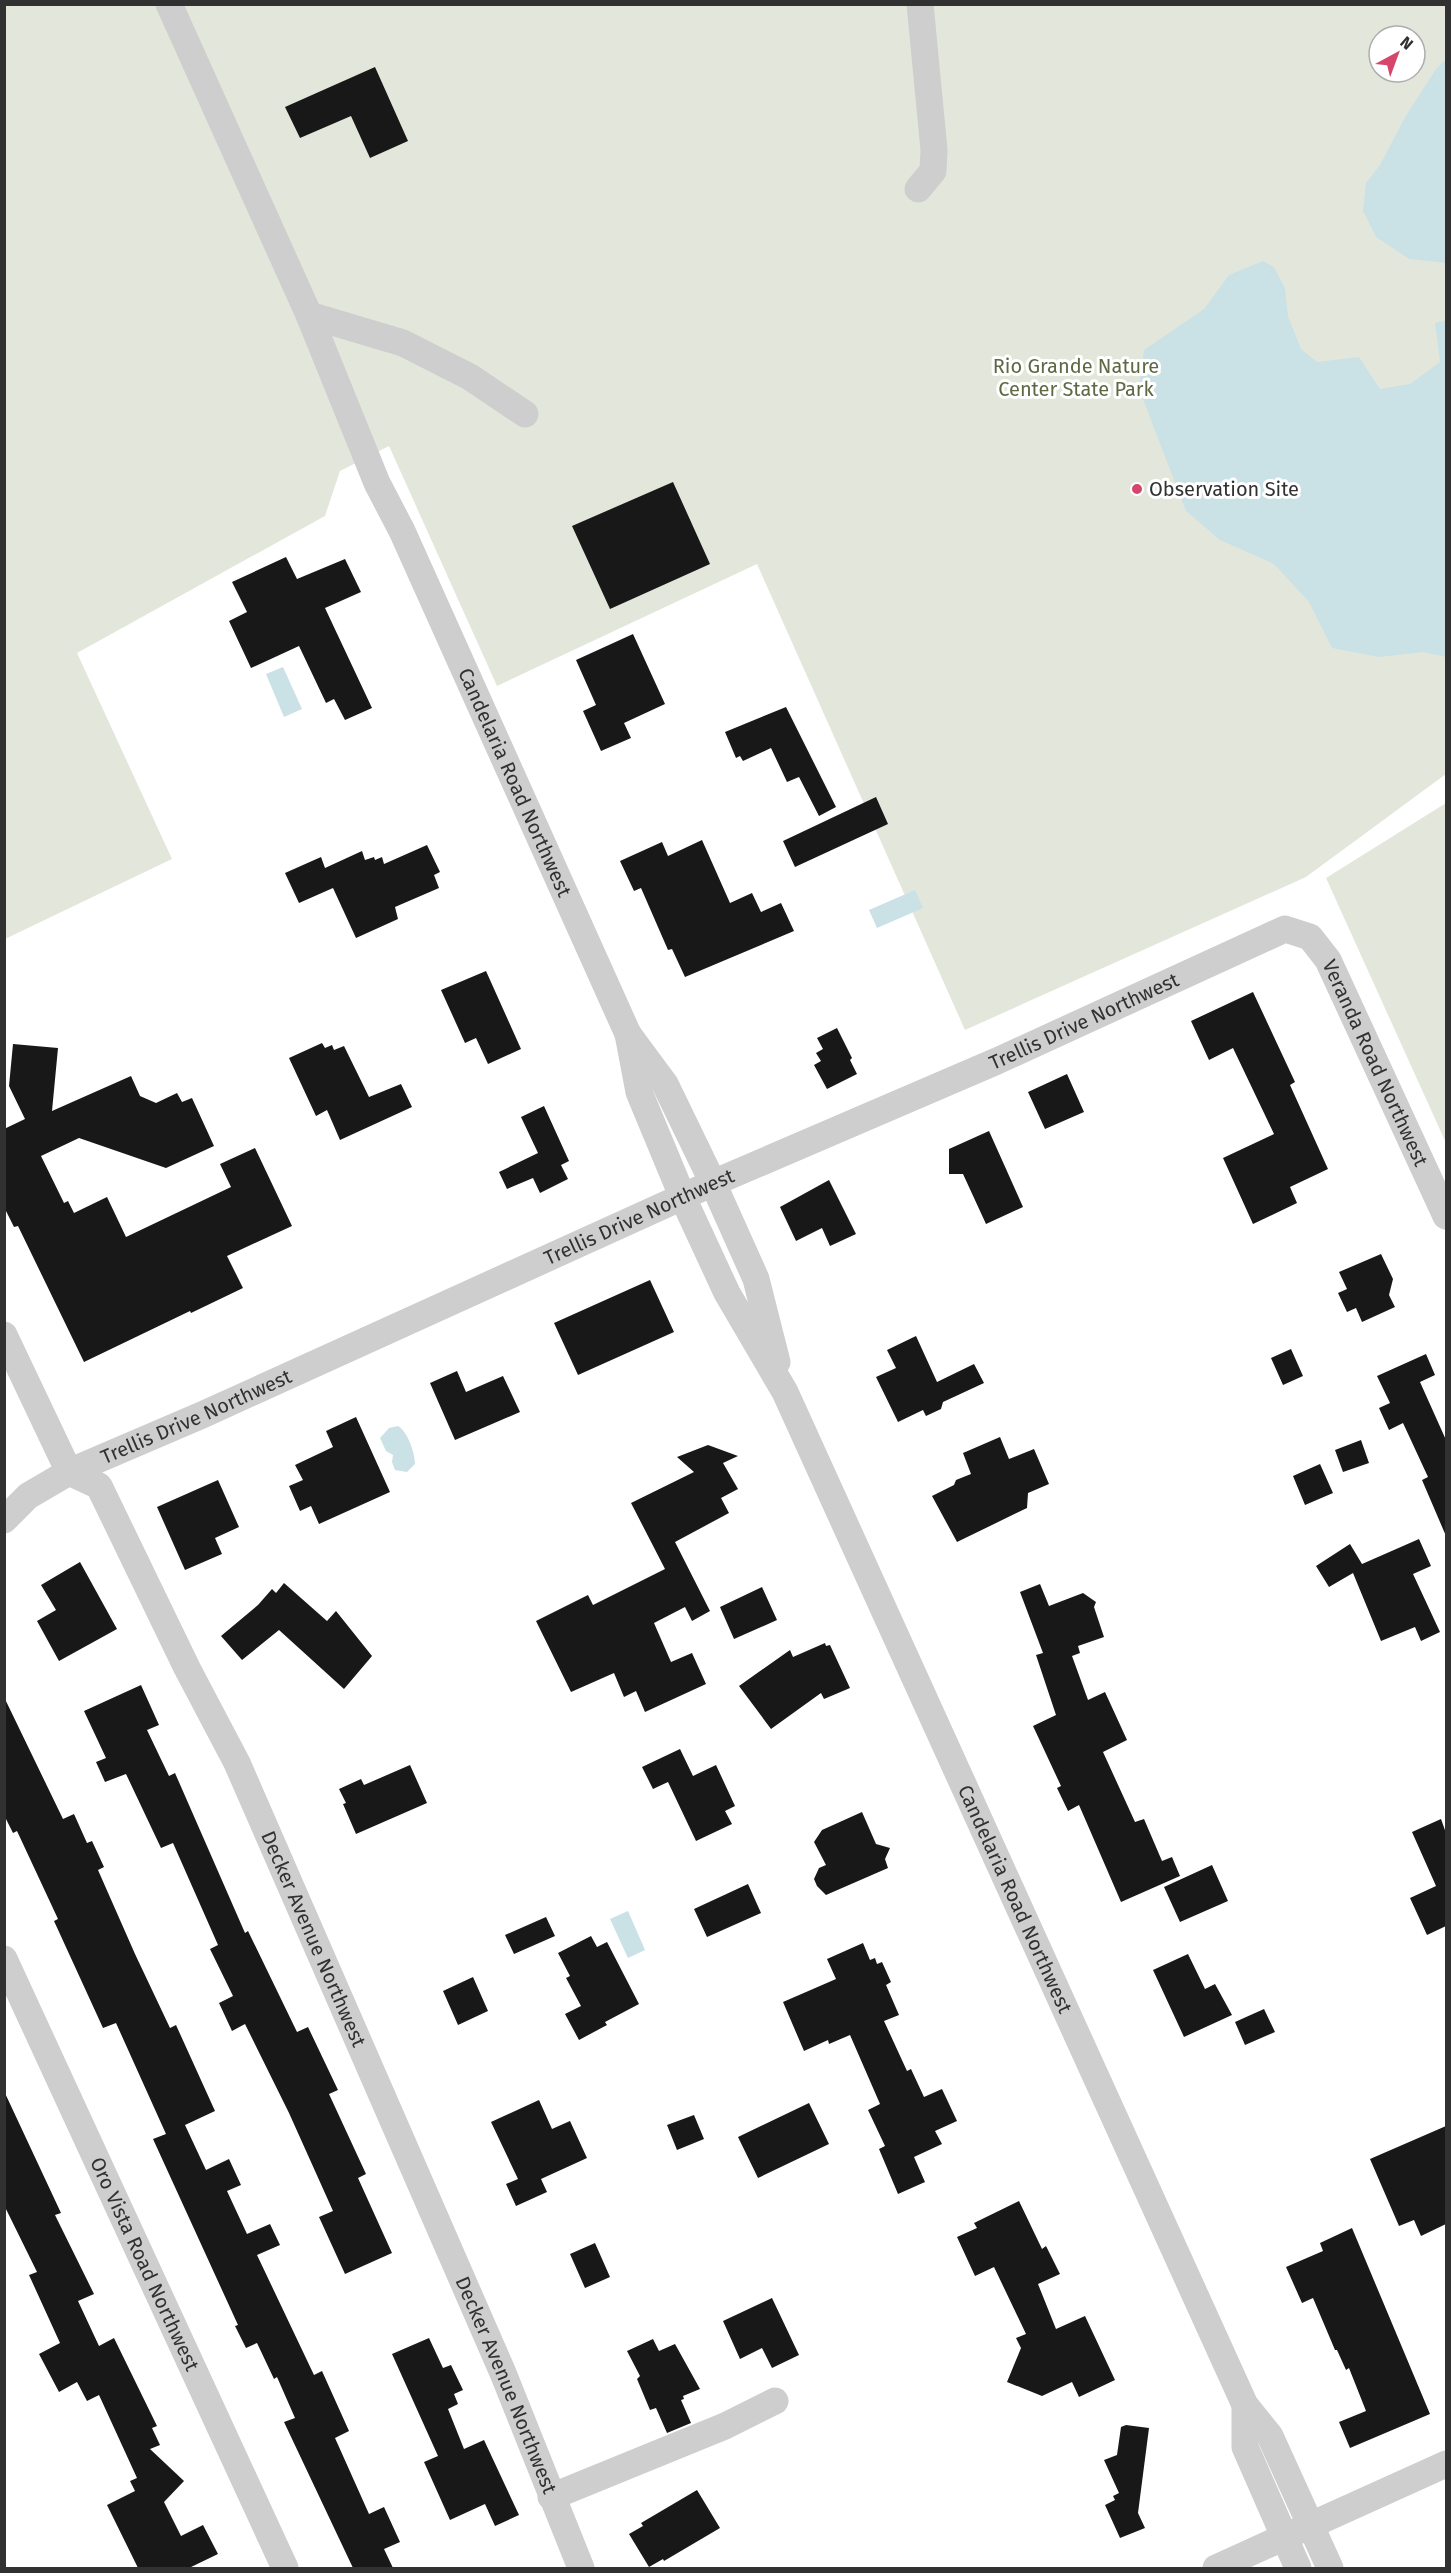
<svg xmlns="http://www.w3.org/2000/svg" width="1451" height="2573" viewBox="0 0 1451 2573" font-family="'Fira Sans',sans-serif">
  <rect width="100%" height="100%" fill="#fff"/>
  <!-- green -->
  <path fill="#e3e7db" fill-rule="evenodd" d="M 5,5 L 1446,5 L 1446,774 L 1306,877 L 965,1030 L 757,564 L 497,686 L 389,446 L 340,471 L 325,516 L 77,653 L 172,859 L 5,939 ZM 1379,36 L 1415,36 L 1415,72 L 1379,72 Z
    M 1446,803 L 1446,1143 L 1326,878 Z"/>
  <!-- water -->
  <path fill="#cae1e6" d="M 1446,59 L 1446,263 L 1409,259 L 1376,237 L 1363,211 L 1366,183 L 1380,165 L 1405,117 L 1436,69 Z
    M 1263,261 L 1274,267 L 1285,288 L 1288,316 L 1301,349 L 1317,362 L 1359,357 L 1380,389 L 1410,384 L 1440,362 L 1435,323 L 1446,320 L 1446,657 L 1423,652 L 1379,657 L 1332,648 L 1309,602 L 1274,564 L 1220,540 L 1186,511 L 1139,389 L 1144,350 L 1204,309 L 1229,275 Z
    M 283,667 L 302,709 L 284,717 L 266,674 Z
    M 915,890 L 923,908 L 877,928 L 869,910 Z
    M 398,1426 C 408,1432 415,1453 415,1464 L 407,1472 L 395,1470 L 392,1462 L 393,1455 L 386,1451 L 380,1438 L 389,1428 Z
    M 628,1911 L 645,1950 L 628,1958 L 610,1919 Z"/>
  <!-- building -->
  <path fill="#181818" d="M 375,67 L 408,141 L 370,158 L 351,116 L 300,138 L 285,107 Z
    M 673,482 L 710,564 L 610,609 L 572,526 Z
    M 286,557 L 297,579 L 345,559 L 361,592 L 325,608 L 372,708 L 345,720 L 334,699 L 326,703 L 299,646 L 251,668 L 229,621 L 247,612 L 232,582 Z
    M 633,634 L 665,704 L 624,723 L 631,738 L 601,751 L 583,711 L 596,705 L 576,660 Z
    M 786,707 L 836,807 L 819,816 L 799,777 L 787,782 L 771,748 L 743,761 L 740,756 L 736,758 L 725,732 Z
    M 876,797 L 888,824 L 795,867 L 783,841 Z
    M 702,840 L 730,903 L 752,893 L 761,912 L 781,903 L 794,931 L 685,977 L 672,949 L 668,950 L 641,888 L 634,891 L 620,861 L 662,842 L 668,856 Z
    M 427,845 L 440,872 L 434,875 L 439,888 L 395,907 L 398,919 L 356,938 L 333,888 L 299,903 L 285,873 L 321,857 L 325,868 L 362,851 L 365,860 L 374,857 L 375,860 L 382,857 L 384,864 Z
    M 486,971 L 521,1049 L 488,1064 L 476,1038 L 465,1043 L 441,990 Z
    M 1253,992 L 1295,1082 L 1290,1085 L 1328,1169 L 1290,1187 L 1297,1203 L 1253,1224 L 1223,1158 L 1274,1134 L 1233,1048 L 1209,1060 L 1191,1021 Z
    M 837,1028 L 852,1058 L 850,1060 L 857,1074 L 827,1089 L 814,1065 L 821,1061 L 816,1053 L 823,1049 L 817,1038 Z
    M 322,1043 L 325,1048 L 332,1045 L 334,1050 L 344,1046 L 369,1097 L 401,1084 L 412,1107 L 340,1140 L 327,1110 L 316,1116 L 289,1058 Z
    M 13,1044 L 58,1048 L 52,1111 L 131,1076 L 140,1096 L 156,1103 L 177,1093 L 182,1102 L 192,1098 L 214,1146 L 166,1168 L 79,1138 L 41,1156 L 64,1203 L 68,1201 L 74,1213 L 107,1197 L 126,1237 L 231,1187 L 220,1164 L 255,1148 L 292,1226 L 227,1256 L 243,1288 L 191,1313 L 190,1311 L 84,1362 L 18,1226 L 14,1227 L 4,1207 L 4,1129 L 25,1119 L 9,1086 Z
    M 1067,1074 L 1084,1112 L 1045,1129 L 1028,1092 Z
    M 544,1106 L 569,1161 L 561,1165 L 568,1179 L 540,1193 L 533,1178 L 507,1189 L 499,1172 L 538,1153 L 521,1117 Z
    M 989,1131 L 1023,1207 L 986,1224 L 963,1174 L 949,1174 L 949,1149 Z
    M 829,1180 L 856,1234 L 830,1246 L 822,1228 L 796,1241 L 780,1207 Z
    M 1381,1254 L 1393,1279 L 1389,1295 L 1395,1307 L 1362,1322 L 1356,1308 L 1347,1312 L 1338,1293 L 1347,1289 L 1339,1272 Z
    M 650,1280 L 674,1332 L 578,1375 L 554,1323 Z
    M 916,1336 L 937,1382 L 974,1364 L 984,1383 L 943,1402 L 941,1409 L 926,1416 L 923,1410 L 898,1422 L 876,1377 L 896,1368 L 887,1350 Z
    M 1291,1349 L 1303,1376 L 1283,1385 L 1271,1358 Z
    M 1426,1354 L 1435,1375 L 1420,1382 L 1446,1440 L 1446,1536 L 1422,1480 L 1428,1477 L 1403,1423 L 1389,1430 L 1379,1408 L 1390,1403 L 1377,1376 Z
    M 457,1371 L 466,1392 L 503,1376 L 520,1412 L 455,1440 L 430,1383 Z
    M 356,1417 L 390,1492 L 319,1524 L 311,1506 L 300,1511 L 289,1486 L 303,1480 L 295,1465 L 333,1447 L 326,1431 Z
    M 1000,1437 L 1009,1459 L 1034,1449 L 1049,1484 L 1028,1493 L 1027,1508 L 957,1542 L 932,1496 L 954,1485 L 956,1480 L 971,1474 L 963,1453 Z
    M 1361,1440 L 1369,1463 L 1343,1472 L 1335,1450 Z
    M 708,1445 L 738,1456 L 723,1463 L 738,1489 L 721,1498 L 729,1513 L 675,1542 L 710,1611 L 692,1621 L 685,1607 L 654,1623 L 671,1662 L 692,1653 L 706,1684 L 645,1712 L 636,1691 L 624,1697 L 614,1673 L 571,1692 L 536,1621 L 588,1595 L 593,1605 L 665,1569 L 631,1503 L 694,1472 L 677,1457 Z
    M 1320,1464 L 1333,1493 L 1305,1505 L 1293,1476 Z
    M 218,1480 L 239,1527 L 215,1538 L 222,1554 L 185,1570 L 157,1507 Z
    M 1419,1539 L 1431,1566 L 1413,1574 L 1440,1632 L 1421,1641 L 1415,1627 L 1381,1641 L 1353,1573 L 1329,1587 L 1316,1566 L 1350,1544 L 1362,1564 Z
    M 80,1562 L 117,1629 L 59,1661 L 37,1621 L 56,1610 L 41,1585 Z
    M 284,1583 L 327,1621 L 336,1611 L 372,1656 L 344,1689 L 279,1630 L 242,1660 L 221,1636 L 258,1605 L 272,1589 L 276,1593 Z
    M 1040,1584 L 1049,1606 L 1083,1593 L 1096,1602 L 1094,1607 L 1104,1637 L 1078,1646 L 1080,1653 L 1072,1656 L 1088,1700 L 1105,1692 L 1127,1740 L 1103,1752 L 1135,1822 L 1144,1819 L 1162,1861 L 1172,1857 L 1180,1876 L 1121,1902 L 1079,1805 L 1068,1811 L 1057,1788 L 1061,1786 L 1033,1726 L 1056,1715 L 1036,1655 L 1043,1653 L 1020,1592 Z
    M 762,1587 L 777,1620 L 734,1639 L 720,1607 Z
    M 825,1643 L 826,1646 L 830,1645 L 850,1688 L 824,1699 L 821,1693 L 771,1729 L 739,1686 L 790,1650 L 793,1657 Z
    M 141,1685 L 159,1725 L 147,1730 L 169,1776 L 175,1773 L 245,1933 L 248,1931 L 297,2032 L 308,2027 L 338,2090 L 329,2094 L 366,2174 L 358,2178 L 392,2253 L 345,2274 L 319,2217 L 333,2211 L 289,2113 L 245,2024 L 232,2031 L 219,2003 L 233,1996 L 210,1949 L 218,1945 L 173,1843 L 161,1848 L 126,1774 L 105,1782 L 96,1762 L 106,1758 L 84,1711 Z
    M 4,1697 L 63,1819 L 74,1814 L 87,1843 L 92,1841 L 104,1867 L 98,1870 L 135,1954 L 170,2028 L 176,2025 L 215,2111 L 185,2125 L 206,2170 L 229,2159 L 241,2185 L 227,2191 L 247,2234 L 270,2224 L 280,2245 L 257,2255 L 314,2375 L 322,2371 L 349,2431 L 335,2438 L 369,2514 L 384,2507 L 400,2542 L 384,2549 L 393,2568 L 353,2568 L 284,2422 L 295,2418 L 277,2377 L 274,2379 L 257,2343 L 246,2348 L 235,2326 L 238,2325 L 153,2139 L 166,2134 L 116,2023 L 103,2028 L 54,1921 L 58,1919 L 17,1831 L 13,1833 L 4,1815 Z
    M 680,1749 L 693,1776 L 716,1765 L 735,1806 L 725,1811 L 732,1824 L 696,1841 L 668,1782 L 653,1789 L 642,1767 Z
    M 410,1765 L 427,1803 L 356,1834 L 343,1804 L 346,1803 L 339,1789 L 361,1779 L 364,1785 Z
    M 862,1812 L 876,1844 L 890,1848 L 885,1859 L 888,1868 L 826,1895 L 817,1886 L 814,1879 L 819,1868 L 826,1865 L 814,1842 L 822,1830 Z
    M 1441,1819 L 1446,1833 L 1446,1926 L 1427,1935 L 1410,1898 L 1436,1886 L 1412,1832 Z
    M 1212,1865 L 1228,1901 L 1180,1922 L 1164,1887 Z
    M 748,1884 L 761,1913 L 707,1937 L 694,1909 Z
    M 546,1917 L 555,1936 L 514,1954 L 505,1935 Z
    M 591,1936 L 597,1947 L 607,1942 L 639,2004 L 605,2022 L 607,2025 L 579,2040 L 565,2014 L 581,2006 L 566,1978 L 570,1976 L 558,1953 Z
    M 863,1943 L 870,1960 L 875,1958 L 877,1964 L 882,1962 L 891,1982 L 886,1985 L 899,2015 L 884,2021 L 907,2071 L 911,2069 L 924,2097 L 942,2089 L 957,2121 L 935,2131 L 942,2144 L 914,2157 L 925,2182 L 898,2194 L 879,2149 L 885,2146 L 868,2110 L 880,2104 L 850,2035 L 829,2044 L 828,2040 L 804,2051 L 783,2002 L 836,1979 L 827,1959 Z
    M 1188,1954 L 1205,1989 L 1215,1984 L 1232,2015 L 1184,2037 L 1153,1970 Z
    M 473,1977 L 488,2011 L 458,2025 L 443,1991 Z
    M 1264,2009 L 1275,2032 L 1245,2045 L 1235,2022 Z
    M 4,2091 L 61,2213 L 55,2215 L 94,2294 L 78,2301 L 99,2346 L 114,2338 L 157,2426 L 152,2428 L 160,2445 L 150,2449 L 184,2481 L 164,2502 L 181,2536 L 203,2525 L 218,2554 L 189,2568 L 138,2568 L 107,2505 L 135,2491 L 130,2481 L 137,2478 L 99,2395 L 87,2401 L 77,2382 L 59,2392 L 39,2354 L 60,2343 L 29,2275 L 37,2272 L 4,2205 Z
    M 539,2100 L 552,2129 L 570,2121 L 587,2158 L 541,2179 L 547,2192 L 516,2206 L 506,2184 L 518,2179 L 491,2122 Z
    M 809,2103 L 829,2144 L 758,2178 L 738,2137 Z
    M 694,2115 L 704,2139 L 677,2150 L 667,2125 Z
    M 1446,2126 L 1446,2224 L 1421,2236 L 1414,2220 L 1399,2226 L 1370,2159 Z
    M 1019,2201 L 1042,2249 L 1046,2246 L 1060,2274 L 1038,2284 L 1056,2329 L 1085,2316 L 1115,2380 L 1079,2397 L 1072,2382 L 1042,2396 L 1007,2382 L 1021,2348 L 1016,2338 L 1026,2334 L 994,2267 L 975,2276 L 957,2237 L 977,2228 L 974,2223 Z
    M 1352,2228 L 1430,2414 L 1350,2448 L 1339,2422 L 1366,2411 L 1349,2368 L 1346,2370 L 1337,2350 L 1335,2350 L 1313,2298 L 1302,2303 L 1286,2267 L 1323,2251 L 1320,2243 Z
    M 595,2243 L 610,2277 L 585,2288 L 570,2254 Z
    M 772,2298 L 799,2355 L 772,2368 L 762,2348 L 740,2359 L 723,2321 Z
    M 429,2338 L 443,2368 L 451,2365 L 463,2390 L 454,2394 L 458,2404 L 448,2409 L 464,2449 L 484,2440 L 519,2515 L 495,2526 L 485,2504 L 450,2520 L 424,2462 L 438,2456 L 392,2354 Z
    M 653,2339 L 659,2351 L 675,2344 L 700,2389 L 683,2396 L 684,2399 L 681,2400 L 691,2423 L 667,2433 L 656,2408 L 650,2410 L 637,2379 L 640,2376 L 627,2351 Z
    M 1126,2425 L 1149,2428 L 1138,2513 L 1145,2528 L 1120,2538 L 1105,2505 L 1115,2500 L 1113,2496 L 1119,2493 L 1104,2460 L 1117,2455 L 1121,2427 Z
    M 697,2490 L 720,2528 L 664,2561 L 663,2559 L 649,2567 L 629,2534 L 643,2526 L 641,2523 Z"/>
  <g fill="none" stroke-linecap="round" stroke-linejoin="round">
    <!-- minor -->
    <g stroke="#cecece" stroke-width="27">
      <path id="s1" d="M 169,4 L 309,315 L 377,483 L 402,531 L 628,1034 L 665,1084 L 713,1183 L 756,1279 L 777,1362"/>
      <path d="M 918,189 L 933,171 L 934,150 L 920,4"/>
      <path d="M 309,315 L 403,343 L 470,377 L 525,414"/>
      <path id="s2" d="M 628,1034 L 639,1092 L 683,1198 L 727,1293 L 785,1392 L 1245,2405 L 1270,2436 L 1330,2568"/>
      <path id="s3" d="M 4,1335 L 69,1472 L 99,1486 L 187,1668 L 237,1763 L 503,2373 L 581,2568"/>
      <path id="s4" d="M 4,1520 L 28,1496 L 69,1472 L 202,1415 L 713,1183 L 997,1061 L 1285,929 L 1310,937 L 1328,960 L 1446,1216"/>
      <path id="s5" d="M 4,1959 L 285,2568"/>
      <path d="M 1245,2405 L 1245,2447 L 1298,2568"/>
      <path d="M 551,2497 L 725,2426 L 775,2401"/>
      <path d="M 1216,2568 L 1446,2464"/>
    </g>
  </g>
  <!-- markers -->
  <circle fill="#d6456c" stroke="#fff" stroke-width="2" cx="1137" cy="489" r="6"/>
  <g text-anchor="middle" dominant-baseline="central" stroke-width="6" stroke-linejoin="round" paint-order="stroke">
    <!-- park labels -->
    <g font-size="20" fill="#5c6942" stroke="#fff">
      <text x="1076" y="366">Rio Grande Nature<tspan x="1076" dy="23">Center State Park</tspan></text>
    </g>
    <!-- poi labels -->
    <g font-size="20" fill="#313131" stroke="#fff" text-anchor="start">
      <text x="1149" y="489">Observation Site</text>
    </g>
    <!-- street labels -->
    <g font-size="20" fill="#313131" stroke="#fff">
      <text stroke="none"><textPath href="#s1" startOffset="852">Candelaria Road Northwest</textPath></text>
      <text stroke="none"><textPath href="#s4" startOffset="1192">Trellis Drive Northwest</textPath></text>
      <text stroke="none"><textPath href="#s4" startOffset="1582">Veranda Road Northwest</textPath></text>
      <text stroke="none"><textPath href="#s4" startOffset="706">Trellis Drive Northwest</textPath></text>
      <text stroke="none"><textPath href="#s4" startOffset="220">Trellis Drive Northwest</textPath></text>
      <text stroke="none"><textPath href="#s2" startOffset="950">Candelaria Road Northwest</textPath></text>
      <text stroke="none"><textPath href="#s3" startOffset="686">Decker Avenue Northwest</textPath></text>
      <text stroke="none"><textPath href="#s5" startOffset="336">Oro Vista Road Northwest</textPath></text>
      <text stroke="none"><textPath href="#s3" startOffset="1172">Decker Avenue Northwest</textPath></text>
    </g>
  </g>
  <!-- border -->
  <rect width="1451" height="2573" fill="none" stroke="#313131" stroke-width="12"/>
  <!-- north arrow -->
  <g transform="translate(1397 54) rotate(41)"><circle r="28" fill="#ffffff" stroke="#adadad" stroke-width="1.5"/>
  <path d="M0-4.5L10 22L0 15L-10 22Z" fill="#d6456c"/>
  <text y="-9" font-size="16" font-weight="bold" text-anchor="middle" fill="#313131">N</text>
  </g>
</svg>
